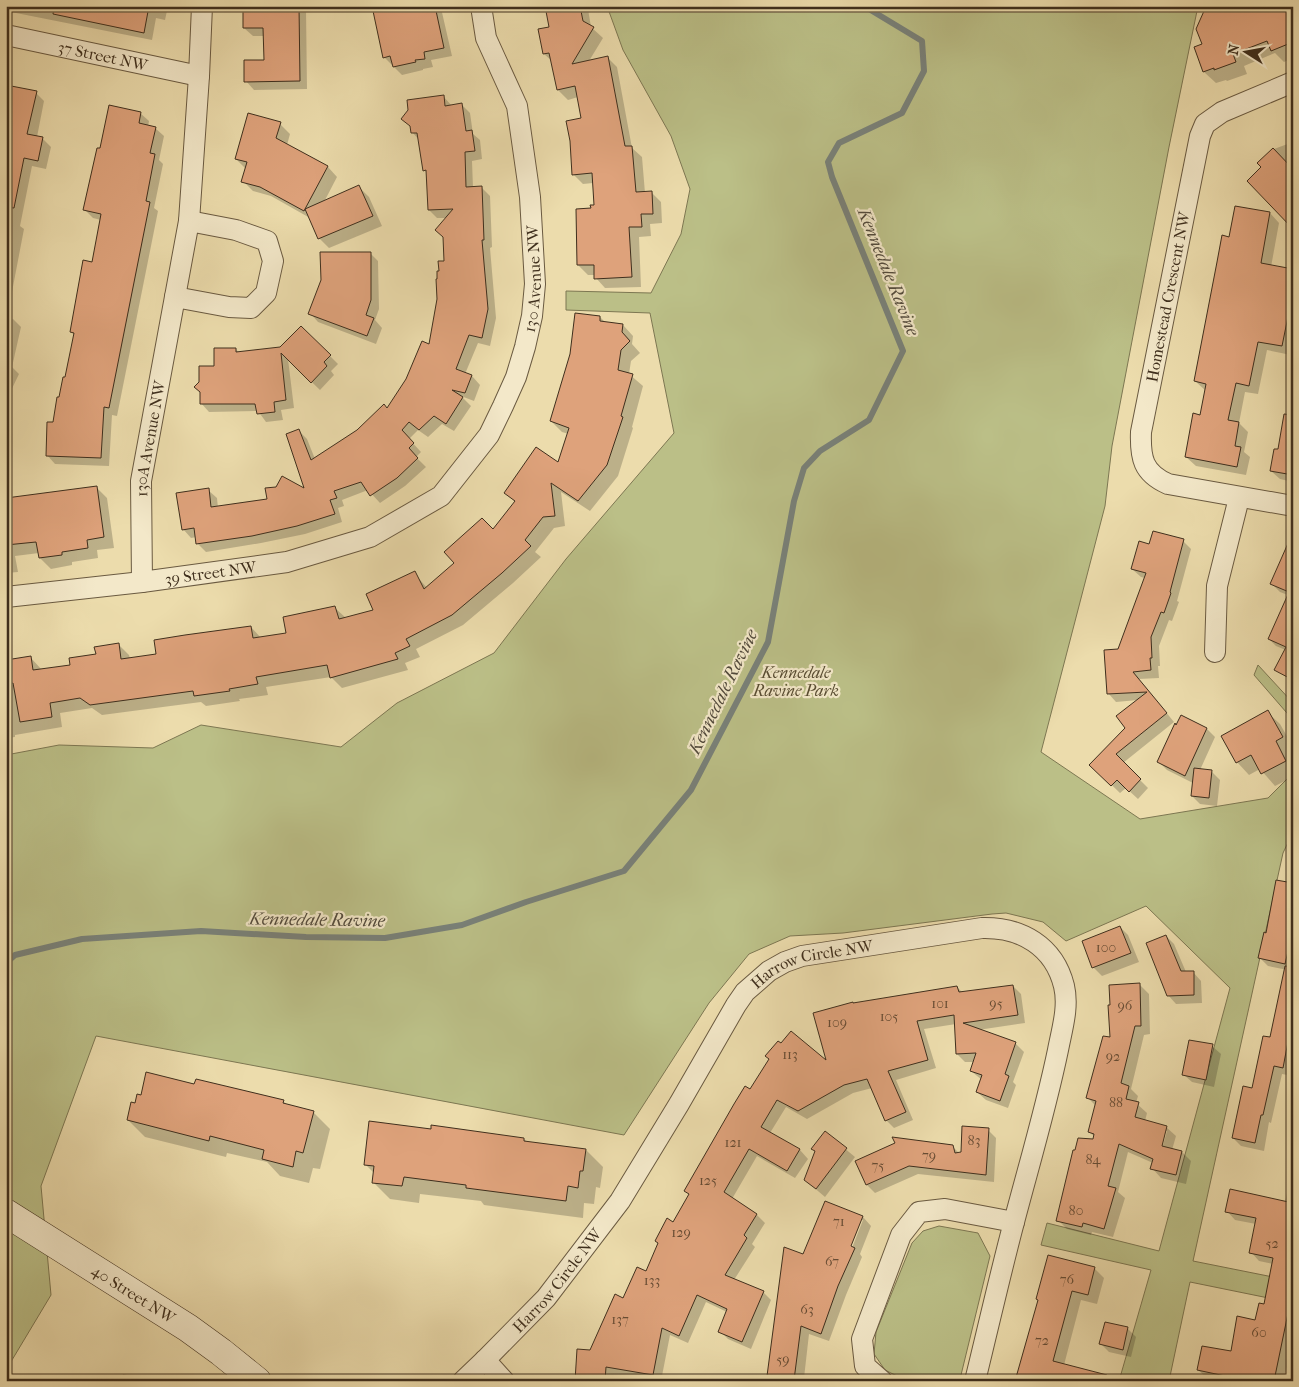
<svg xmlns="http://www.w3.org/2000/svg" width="1299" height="1387" viewBox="0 0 1299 1387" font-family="'IM FELL French Canon',serif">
  <rect width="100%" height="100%" fill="#ecdcac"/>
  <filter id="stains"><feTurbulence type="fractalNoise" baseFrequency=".004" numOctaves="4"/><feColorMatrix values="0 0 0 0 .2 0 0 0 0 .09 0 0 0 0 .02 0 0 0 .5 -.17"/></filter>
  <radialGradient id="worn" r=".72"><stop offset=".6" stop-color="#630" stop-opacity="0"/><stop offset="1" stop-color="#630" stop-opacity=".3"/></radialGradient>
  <!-- green -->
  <path fill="#bbbf87" stroke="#7d7752" d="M 607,6 L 1198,6 L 1169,147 L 1112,446 L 1105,506 L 1041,752 L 1140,819 L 1268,798 L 1293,773 L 1293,832 L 1283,853 L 1193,1261 L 1293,1281 L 1293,1303 L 1190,1282 L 1169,1381 L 1119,1381 L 1151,1270 L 1041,1245 L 1047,1223 L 1159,1251 L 1230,988 L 1146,906 L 1066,941 L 1043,922 L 1006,913 L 992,914 L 843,933 L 790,936 L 749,954 L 709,1003 L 624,1135 L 96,1036 L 41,1186 L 51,1295 L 6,1370 L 6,755 L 59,745 L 153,748 L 201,725 L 341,747 L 397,703 L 494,653 L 566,559 L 674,433 L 650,313 L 566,310 L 566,291 L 651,293 L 681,234 L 690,189 L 671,136 L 623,50 Z
    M 1258,665 L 1293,703 L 1293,720 L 1254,675 Z
    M 939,1226 L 978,1233 L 990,1256 L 961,1375 L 956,1381 L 907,1381 L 885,1370 L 874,1354 L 876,1332 L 912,1243 L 923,1231 Z"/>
  <!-- shadow -->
  <path fill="#0003" fill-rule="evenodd" d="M 6,6 L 168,6 L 165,20 L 156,18 L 152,40 L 6,11 Z
    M 244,6 L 312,6 L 312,9 L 306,9 L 307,89 L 254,90 L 246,81 L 265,61 L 265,36 L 253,36 L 244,28 Z
    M 373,6 L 440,6 L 441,8 L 452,56 L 431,60 L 433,67 L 423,69 L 423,70 L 402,75 L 384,57 Z
    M 546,6 L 594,6 L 588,9 L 591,27 L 603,38 L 589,61 L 607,57 L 617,67 L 632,148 L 642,157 L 645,193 L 651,192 L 661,202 L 662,223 L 650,224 L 651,236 L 639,237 L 641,287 L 605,288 L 596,278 L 595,275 L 588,275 L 578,265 L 592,209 L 595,206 L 593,183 L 583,184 L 573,174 L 582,119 L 578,97 L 568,100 L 558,90 L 552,61 L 544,54 L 550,28 Z
    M 1293,6 L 1293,58 L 1284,62 L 1275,53 L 1244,66 L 1247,74 L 1227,81 L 1226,80 L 1216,83 L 1204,72 L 1195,48 Z
    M 6,86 L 36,93 L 44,101 L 37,137 L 42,138 L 51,147 L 46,169 L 32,166 L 20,226 L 24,229 L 7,318 L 13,319 L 21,327 L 12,367 L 19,374 L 6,401 Z
    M 443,96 L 452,106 L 462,105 L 470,113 L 473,134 L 480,140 L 482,159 L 472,161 L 473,188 L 482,188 L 490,196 L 492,247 L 490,248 L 496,318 L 490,346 L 478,343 L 465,374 L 472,376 L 480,385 L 474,401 L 461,396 L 471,406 L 454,431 L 442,424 L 428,437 L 418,430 L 409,439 L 421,452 L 416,457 L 426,467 L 405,486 L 380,503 L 368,490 L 342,500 L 344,506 L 338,508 L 342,522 L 305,534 L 261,543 L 206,552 L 198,544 L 197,537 L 191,538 L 183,529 L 208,490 L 217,498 L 218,508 L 268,500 L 307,491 L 299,431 L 307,439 L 315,459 L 388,410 L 430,345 L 445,262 L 448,218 L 437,218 L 429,210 L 428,174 L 424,170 L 419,140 L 413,133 L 412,128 L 403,119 Z
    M 140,113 L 149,121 L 148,127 L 155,128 L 164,136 L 159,160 L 163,164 L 154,208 L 158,211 L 117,416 L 112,415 L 109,466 L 55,464 L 47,455 L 66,379 L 74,335 L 71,331 L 93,263 L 101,220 L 93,218 L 85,210 L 101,150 Z
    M 280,124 L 290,134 L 287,145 L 328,167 L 337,177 L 324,202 L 359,187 L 369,197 L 382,226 L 329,248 L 319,238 L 310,218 L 271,196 L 253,191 L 243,181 L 246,169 L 236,159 Z
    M 1293,142 L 1293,228 L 1263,167 L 1259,163 L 1274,149 Z
    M 1236,207 L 1270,213 L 1279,223 L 1271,267 L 1293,271 L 1293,347 L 1291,355 L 1267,350 L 1258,394 L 1245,392 L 1239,423 L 1248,432 L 1244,452 L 1250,457 L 1246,475 L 1196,466 L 1186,457 L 1201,416 L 1206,391 L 1195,381 L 1230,238 Z
    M 370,253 L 378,261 L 379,309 L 375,320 L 382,328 L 376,344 L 318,322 L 310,313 Z
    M 600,317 L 606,323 L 623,325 L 633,336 L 632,344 L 640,353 L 631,361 L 629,374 L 643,386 L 632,427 L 633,428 L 618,476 L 590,511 L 561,492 L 565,526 L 554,528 L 535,552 L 541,557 L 513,583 L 463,625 L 416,649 L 420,657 L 405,663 L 408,670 L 342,688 L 331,677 L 266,687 L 268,695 L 239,699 L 240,701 L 206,706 L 201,702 L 102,715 L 92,708 L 60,713 L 62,727 L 15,735 L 15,737 L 6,738 L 6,662 L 31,658 L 42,670 L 71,666 L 118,644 L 129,655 L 130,659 L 157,655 L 251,627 L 261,638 L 288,634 L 335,608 L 346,618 L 375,611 L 414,573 L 427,588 L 493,530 L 515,502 L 506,493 L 559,464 L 569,434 L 562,432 L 551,421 Z
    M 301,327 L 338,364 L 331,371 L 334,375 L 320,390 L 288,359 L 294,408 L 281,410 L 283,420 L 266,422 L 258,411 L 209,412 L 201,403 L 215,367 L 236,349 L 239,353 L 280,348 Z
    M 1293,422 L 1293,482 L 1280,479 L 1271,471 Z
    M 96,487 L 107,498 L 114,548 L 97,550 L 98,558 L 72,562 L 72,565 L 51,569 L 40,558 L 39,553 L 15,556 L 18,572 L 6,573 L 6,496 L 9,496 L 12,498 Z
    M 1183,541 L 1191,549 L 1177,601 L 1179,602 L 1172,621 L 1169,620 L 1159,646 L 1160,666 L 1158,666 L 1159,678 L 1139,679 L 1174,722 L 1123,763 L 1148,788 L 1138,799 L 1126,788 L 1120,793 L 1091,765 L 1127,728 L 1138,700 L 1116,702 L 1108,693 L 1119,651 L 1145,578 L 1141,577 L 1132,569 L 1150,545 Z
    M 1293,553 L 1293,597 L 1280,592 L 1271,583 Z
    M 1293,605 L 1293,653 L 1276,646 L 1269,639 Z
    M 1293,678 L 1293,694 L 1287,689 Z
    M 1267,712 L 1280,724 L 1293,747 L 1293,751 L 1287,754 L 1293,764 L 1293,777 L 1275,786 L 1260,769 L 1249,775 L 1237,762 Z
    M 1207,729 L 1215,737 L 1200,770 L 1212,772 L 1220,780 L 1217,806 L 1200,804 L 1192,796 L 1193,783 L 1167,770 L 1159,762 Z
    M 1293,866 L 1293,971 L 1268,966 L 1259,957 Z
    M 1120,927 L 1128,935 L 1139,962 L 1102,976 L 1094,968 L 1083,942 Z
    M 1166,936 L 1174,944 L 1186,972 L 1193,972 L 1201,981 L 1202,1003 L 1176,1004 L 1168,995 Z
    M 1139,984 L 1149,994 L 1150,1034 L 1144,1035 L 1131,1089 L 1138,1096 L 1136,1103 L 1147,1113 L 1145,1121 L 1166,1127 L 1176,1136 L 1172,1150 L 1182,1152 L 1191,1161 L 1186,1184 L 1161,1178 L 1152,1168 L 1153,1163 L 1128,1152 L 1118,1192 L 1125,1198 L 1113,1237 L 1092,1232 L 1091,1235 L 1067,1229 L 1058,1220 L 1095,1137 L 1089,1132 L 1096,1106 L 1088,1098 L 1111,1039 ZM 1164,1131 L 1167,1131 L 1161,1152 Z
    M 1013,986 L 1021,994 L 1025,1023 L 978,1030 L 1016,1044 L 1024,1052 L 1013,1082 L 1016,1085 L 1008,1108 L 986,1100 L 977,1092 L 982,1080 L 971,1071 L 975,1062 L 965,1062 L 957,1054 L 956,1024 L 924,1029 L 936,1068 L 896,1080 L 913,1120 L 894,1128 L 886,1120 L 872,1088 L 853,1093 L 807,1119 L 786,1107 L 770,1133 L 800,1150 L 808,1159 L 795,1178 L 757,1156 L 732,1199 L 757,1215 L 765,1223 L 752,1244 L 755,1247 L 734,1280 L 763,1292 L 771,1300 L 751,1349 L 728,1339 L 720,1331 L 727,1312 L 706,1302 L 688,1343 L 670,1335 L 661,1381 L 630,1377 L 631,1381 L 576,1381 L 591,1351 L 624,1299 L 646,1272 L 751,1091 L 828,1064 L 957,987 L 963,993 Z
    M 1293,994 L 1293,1076 L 1282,1074 L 1271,1123 L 1269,1122 L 1264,1151 L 1241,1146 L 1233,1138 L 1253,1090 L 1271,1038 Z
    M 1212,1046 L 1221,1054 L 1214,1087 L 1192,1082 L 1183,1074 Z
    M 197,1080 L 284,1102 L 288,1106 L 313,1112 L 330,1129 L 320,1169 L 313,1168 L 309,1183 L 280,1176 L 267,1162 L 227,1153 L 226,1157 L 145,1137 L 128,1120 L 142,1096 L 195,1086 Z
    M 988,1130 L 996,1138 L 994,1182 L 918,1174 L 875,1193 L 867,1185 L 857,1161 L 952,1146 L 959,1153 L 962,1153 Z
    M 825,1132 L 855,1157 L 825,1197 L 805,1180 L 816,1152 L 813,1149 Z
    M 524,1139 L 528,1143 L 586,1150 L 603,1167 L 600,1188 L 596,1187 L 594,1204 L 584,1203 L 583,1218 L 484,1205 L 481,1201 L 420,1194 L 419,1203 L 390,1199 L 373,1182 L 374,1173 L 365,1164 Z
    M 1293,1167 L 1293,1338 L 1284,1381 L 1219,1381 L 1207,1378 L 1198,1370 L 1232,1353 L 1256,1322 L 1265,1306 L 1273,1264 L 1259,1261 L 1251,1252 L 1256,1224 L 1235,1220 L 1227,1211 L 1285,1202 Z
    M 825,1202 L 863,1217 L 871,1226 L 860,1254 L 862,1257 L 846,1295 L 829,1341 L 809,1334 L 804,1378 L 805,1381 L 773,1381 L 769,1376 L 804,1256 ZM 861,1220 L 863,1220 L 850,1253 L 848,1252 Z
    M 1048,1257 L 1095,1269 L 1104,1278 L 1097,1304 L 1081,1300 L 1064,1365 L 1016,1381 L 1039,1300 Z
    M 1106,1323 L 1128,1329 L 1136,1337 L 1131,1357 L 1109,1352 L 1101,1344 Z
    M 123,1374 L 142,1378 L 145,1381 L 121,1381 Z
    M 13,1377 L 17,1381 L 8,1381 Z"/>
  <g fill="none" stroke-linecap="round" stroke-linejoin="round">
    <!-- stream -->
    <path stroke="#798179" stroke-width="6" d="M 6,963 L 15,955 L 82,939 L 201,931 L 306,937 L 385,938 L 462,925 L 526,902 L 624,871 L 691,790 L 768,642 L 794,501 L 804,468 L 820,451 L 869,420 L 903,351 L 832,177 L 828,162 L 839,143 L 902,113 L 924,71 L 922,41 L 864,6"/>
  </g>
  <!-- building -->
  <path fill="#dea27b" stroke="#3f2f1d" d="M 54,6 L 149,6 L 144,33 L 53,14 Z
    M 299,6 L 300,81 L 244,82 L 244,60 L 264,60 L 263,28 L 243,28 L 243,7 Z
    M 377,6 L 435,6 L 444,48 L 424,52 L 425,59 L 415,60 L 416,62 L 393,67 L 390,56 L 383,58 L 373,11 L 377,10 Z
    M 545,6 L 580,6 L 583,21 L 594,27 L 572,64 L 608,56 L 625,146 L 632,146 L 636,192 L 652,191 L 653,214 L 641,214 L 642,227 L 629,227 L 632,277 L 594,279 L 594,265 L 577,265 L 576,209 L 591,208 L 590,205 L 594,205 L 592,173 L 572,175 L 570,141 L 566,121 L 581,118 L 575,86 L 557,90 L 549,53 L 543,54 L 538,29 L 549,27 Z
    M 1216,6 L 1293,6 L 1293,42 L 1271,51 L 1267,41 L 1233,54 L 1236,62 L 1214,70 L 1214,68 L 1203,72 L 1194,47 L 1202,44 L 1196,29 L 1204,11 Z
    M 6,85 L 37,91 L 27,134 L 43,137 L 38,161 L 24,158 L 14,208 L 6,207 Z
    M 444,95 L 445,106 L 462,103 L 466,131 L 472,130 L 475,151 L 465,152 L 466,187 L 482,186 L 484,240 L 482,240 L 488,309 L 482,338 L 469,335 L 456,369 L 472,375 L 465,393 L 452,390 L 463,397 L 446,424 L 434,416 L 419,430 L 409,422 L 402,430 L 414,443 L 409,448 L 418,458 L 397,478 L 370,496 L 361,482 L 334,491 L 337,498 L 330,500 L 335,514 L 297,526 L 252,536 L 196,544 L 194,528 L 182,530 L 176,493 L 209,488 L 211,507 L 267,499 L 265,488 L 276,487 L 282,476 L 304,488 L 286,434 L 299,429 L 311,460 L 357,430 L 384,404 L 387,408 L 406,379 L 422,341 L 429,344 L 437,299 L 436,279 L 437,279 L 437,271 L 439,271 L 438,261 L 444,261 L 443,237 L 435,230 L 453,209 L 428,210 L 426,170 L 423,171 L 417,133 L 411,133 L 410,126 L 401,119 L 408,110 L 407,100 Z
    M 109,105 L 141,112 L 139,123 L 156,127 L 150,153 L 155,154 L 146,201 L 150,202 L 109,408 L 104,407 L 101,458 L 46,456 L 47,422 L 53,422 L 57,397 L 59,397 L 63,377 L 65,377 L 74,333 L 70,332 L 83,260 L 92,262 L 101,214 L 83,210 L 97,148 L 100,148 Z
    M 248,113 L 281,122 L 276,138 L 328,166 L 305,209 L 359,185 L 373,216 L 318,239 L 305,209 L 304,211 L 260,187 L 241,182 L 247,162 L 235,159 Z
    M 1273,148 L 1293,169 L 1293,229 L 1247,181 L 1261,167 L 1257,163 Z
    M 1235,206 L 1270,212 L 1261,263 L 1293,269 L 1293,292 L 1282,346 L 1258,342 L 1249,386 L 1236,383 L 1228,420 L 1239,422 L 1235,446 L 1241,447 L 1237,467 L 1185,457 L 1193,413 L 1200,415 L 1206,384 L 1194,381 L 1217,262 L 1222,235 L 1229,237 Z
    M 320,252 L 371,252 L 371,300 L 366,315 L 374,318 L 367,336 L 308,314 L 321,280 Z
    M 575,313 L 600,316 L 600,321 L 623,324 L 622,332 L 630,341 L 621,350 L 618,370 L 633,374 L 621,416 L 623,417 L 607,465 L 578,501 L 551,483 L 555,516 L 543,517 L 525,540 L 531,546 L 502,573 L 452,615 L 406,639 L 410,646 L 395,653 L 398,659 L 330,678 L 327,665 L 256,677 L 258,684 L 229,689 L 230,691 L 194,696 L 193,691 L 90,705 L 80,698 L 50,703 L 52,717 L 20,722 L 13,683 L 9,684 L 6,660 L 31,656 L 33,670 L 70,665 L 69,658 L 96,654 L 94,647 L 119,643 L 121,659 L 156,654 L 154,640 L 185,635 L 251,626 L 253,638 L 286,633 L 283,617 L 335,606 L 339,619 L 373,610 L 366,594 L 415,571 L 424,589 L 454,563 L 444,552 L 482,518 L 493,529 L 515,501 L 504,493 L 536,447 L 558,462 L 569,428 L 550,421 L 570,354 Z
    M 301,326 L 331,355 L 324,362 L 327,366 L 311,383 L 281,353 L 286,400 L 274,402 L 275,412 L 257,414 L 255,404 L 200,404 L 200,392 L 194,387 L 199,382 L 199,366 L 214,366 L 214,348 L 236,348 L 236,352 L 280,347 Z
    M 1284,414 L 1293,415 L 1293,475 L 1270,471 L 1274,449 L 1278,449 Z
    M 97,486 L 104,537 L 87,540 L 88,548 L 62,552 L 62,555 L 39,558 L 36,542 L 6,545 L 6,498 Z
    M 1153,531 L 1184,539 L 1170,592 L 1171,593 L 1164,613 L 1161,612 L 1151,637 L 1152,658 L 1150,658 L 1151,670 L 1133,672 L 1167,713 L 1116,754 L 1141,779 L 1129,792 L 1117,780 L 1111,786 L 1089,765 L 1125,728 L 1116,716 L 1147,692 L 1107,694 L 1104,650 L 1118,649 L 1146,573 L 1131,569 L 1139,541 L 1149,544 Z
    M 1293,532 L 1293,680 L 1274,670 L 1286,647 L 1268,639 L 1289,592 L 1270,584 Z
    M 1268,710 L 1283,737 L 1276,741 L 1286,761 L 1261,774 L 1251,755 L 1236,763 L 1221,736 Z
    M 1181,715 L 1207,728 L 1185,776 L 1157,762 L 1175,723 L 1176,725 Z
    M 1194,768 L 1212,770 L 1209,798 L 1191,796 Z
    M 1276,880 L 1293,883 L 1293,930 L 1285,964 L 1258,958 L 1264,932 L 1266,933 Z
    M 1120,926 L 1131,953 L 1092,968 L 1082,941 Z
    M 1166,935 L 1181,971 L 1194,971 L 1194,995 L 1167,996 L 1146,943 Z
    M 1285,966 L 1293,967 L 1293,1015 L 1283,1068 L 1274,1066 L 1263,1115 L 1261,1115 L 1255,1143 L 1232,1138 L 1243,1086 L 1252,1088 L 1263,1036 L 1270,1037 Z
    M 1140,983 L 1141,1026 L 1135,1026 L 1121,1083 L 1129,1086 L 1126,1099 L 1139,1102 L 1135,1117 L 1167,1126 L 1162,1146 L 1182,1151 L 1176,1175 L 1150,1169 L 1153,1159 L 1119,1144 L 1108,1186 L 1116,1188 L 1104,1229 L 1083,1223 L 1082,1227 L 1056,1221 L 1073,1150 L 1075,1150 L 1078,1138 L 1093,1139 L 1094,1134 L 1088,1132 L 1096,1101 L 1086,1098 L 1103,1036 L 1110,1037 L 1108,1005 L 1110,1005 L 1109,985 Z
    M 1013,985 L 1018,1015 L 963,1023 L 1016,1042 L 1005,1074 L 1009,1076 L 1000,1101 L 976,1092 L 982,1075 L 970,1071 L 976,1053 L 956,1054 L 954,1015 L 917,1021 L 928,1060 L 888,1071 L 906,1112 L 885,1121 L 867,1079 L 844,1085 L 798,1111 L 777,1100 L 761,1127 L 800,1149 L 787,1171 L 749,1149 L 724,1192 L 757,1214 L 744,1235 L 747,1238 L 725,1275 L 764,1291 L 742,1342 L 718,1332 L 727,1309 L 697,1295 L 679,1336 L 662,1328 L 653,1375 L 606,1367 L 605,1381 L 575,1381 L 577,1349 L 590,1350 L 615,1294 L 623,1298 L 637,1267 L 646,1271 L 658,1243 L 655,1241 L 667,1218 L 673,1222 L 689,1194 L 684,1191 L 734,1104 L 745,1086 L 750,1089 L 769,1059 L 765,1056 L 778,1041 L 781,1043 L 791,1031 L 826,1060 L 813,1013 L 853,1002 L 853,1003 L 957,986 L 959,992 Z
    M 1189,1040 L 1213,1044 L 1206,1080 L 1182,1075 Z
    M 146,1072 L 194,1084 L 196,1079 L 284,1100 L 283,1103 L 314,1111 L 303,1153 L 296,1151 L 293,1167 L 262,1159 L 264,1150 L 210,1136 L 209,1141 L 127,1120 L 131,1102 L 135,1103 L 137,1094 L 141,1095 Z
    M 369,1121 L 431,1129 L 431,1125 L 524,1138 L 524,1141 L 586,1149 L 583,1171 L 580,1171 L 578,1188 L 568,1186 L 566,1201 L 466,1188 L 466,1185 L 404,1177 L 402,1186 L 372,1183 L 374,1166 L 364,1165 Z
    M 962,1126 L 989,1128 L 986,1175 L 909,1166 L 866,1185 L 855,1161 L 895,1143 L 892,1137 L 953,1145 L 955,1153 L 961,1152 Z
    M 825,1131 L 847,1148 L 816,1189 L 804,1180 L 815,1151 L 811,1149 Z
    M 1230,1189 L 1293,1203 L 1293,1289 L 1274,1381 L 1249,1381 L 1197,1370 L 1202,1346 L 1231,1351 L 1237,1316 L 1255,1320 L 1259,1303 L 1264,1304 L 1273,1258 L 1249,1253 L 1256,1218 L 1225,1212 Z
    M 825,1201 L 863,1216 L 851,1246 L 855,1248 L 838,1286 L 821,1334 L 801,1326 L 794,1380 L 767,1376 L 784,1247 L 803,1254 Z
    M 1048,1255 L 1095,1267 L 1088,1295 L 1072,1291 L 1053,1361 L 1107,1375 L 1107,1381 L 1015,1381 L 1038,1300 L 1036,1299 Z
    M 1105,1322 L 1128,1327 L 1123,1350 L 1099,1344 Z"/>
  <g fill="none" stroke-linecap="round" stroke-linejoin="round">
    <defs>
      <g id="street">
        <path id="s1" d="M 6,35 L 199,76"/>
        <path d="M 1293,82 L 1222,112 L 1205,124 L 1200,136 L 1141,432 C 1140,458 1143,473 1168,484 L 1293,506"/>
        <path d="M 175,297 L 229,307 L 251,308 L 266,293 L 273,261 L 267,241 L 236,230 L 189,221"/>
        <path id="s2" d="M 142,582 L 141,481 L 189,221 L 199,76 L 202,6"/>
        <path id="s3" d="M 6,597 L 142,582 L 287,562 L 370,537 L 441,496 L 489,435 L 503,406 L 516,377 L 525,347 L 532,316 L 535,284 L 530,197 L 517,106 L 486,38 L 481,6"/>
        <path d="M 1215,652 L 1217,586 L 1239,498"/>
        <path d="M 485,1360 L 504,1381"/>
        <path id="s4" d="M 463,1381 L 485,1360 L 546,1298 L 620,1201 L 679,1104 L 736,1005 L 745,992 L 769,971 L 785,962 L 802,956 L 982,928 C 1021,927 1054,946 1064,986 C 1069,1007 1062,1029 1058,1050 C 1046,1108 1029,1165 1014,1222 C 1000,1275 988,1328 975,1381"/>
        <path d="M 882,1381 L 865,1366 L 862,1339 L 901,1235 L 919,1212 L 945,1209 L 1014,1222"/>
      </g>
      <g id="secondary">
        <path id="s5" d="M 6,1213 L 188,1328 L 221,1352 L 257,1381"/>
      </g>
    </defs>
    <!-- street casing -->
    <use href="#street" stroke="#6a5a41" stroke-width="22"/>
    <!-- secondary casing -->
    <use href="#secondary" stroke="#3f2f1d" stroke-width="29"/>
    <!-- street -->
    <use href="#street" stroke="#f3e8c9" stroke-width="20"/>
    <!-- secondary -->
    <use href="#secondary" stroke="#f3e8c9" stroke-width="28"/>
  </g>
  <g text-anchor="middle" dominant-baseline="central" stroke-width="4.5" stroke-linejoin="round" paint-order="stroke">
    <!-- number labels -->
    <g font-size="14" fill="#674c34">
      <text x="1106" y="947">100</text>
      <text x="940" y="1003">101</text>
      <text x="996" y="1003">95</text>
      <text x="1125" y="1005">96</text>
      <text x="889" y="1016">105</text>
      <text x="837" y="1022">109</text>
      <text x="790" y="1054">113</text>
      <text x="1113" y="1056">92</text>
      <text x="1116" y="1102">88</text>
      <text x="974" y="1140">83</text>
      <text x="733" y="1142">121</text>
      <text x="929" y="1155">79</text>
      <text x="1093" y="1159">84</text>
      <text x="878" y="1165">75</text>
      <text x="708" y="1180">125</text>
      <text x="1076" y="1210">80</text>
      <text x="839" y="1221">71</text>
      <text x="681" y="1232">129</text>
      <text x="1272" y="1243">52</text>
      <text x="832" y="1261">67</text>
      <text x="1067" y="1279">76</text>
      <text x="652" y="1280">133</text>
      <text x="807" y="1309">63</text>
      <text x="620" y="1319">137</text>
      <text x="1259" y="1332">60</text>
      <text x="1042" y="1340">72</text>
      <text x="783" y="1359">59</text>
    </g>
    <!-- street labels -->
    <g font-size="16" fill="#3f2f1d" stroke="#f3e8c9">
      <text stroke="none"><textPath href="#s1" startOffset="99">37 Street NW</textPath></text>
      <text stroke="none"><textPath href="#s3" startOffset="694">130 Avenue NW</textPath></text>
      <text transform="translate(1168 297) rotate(-79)">Homestead Crescent NW</text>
      <text stroke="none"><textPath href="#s2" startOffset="144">130A Avenue NW</textPath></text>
      <text stroke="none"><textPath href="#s3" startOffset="206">39 Street NW</textPath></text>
      <text stroke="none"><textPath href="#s4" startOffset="558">Harrow Circle NW</textPath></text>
      <text stroke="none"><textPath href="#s4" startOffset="138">Harrow Circle NW</textPath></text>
      <text stroke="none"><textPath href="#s5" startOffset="151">40 Street NW</textPath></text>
    </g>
    <!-- park labels -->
    <g font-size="16" font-style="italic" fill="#584c32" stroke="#f3e8c9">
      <text x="796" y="672">Kennedale<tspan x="796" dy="18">Ravine Park</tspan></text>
    </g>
    <!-- water labels -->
    <g font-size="18" font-style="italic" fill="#524a3c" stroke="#f3e8c9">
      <text transform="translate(888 272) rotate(68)">Kennedale Ravine</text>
      <text transform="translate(723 692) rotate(-64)">Kennedale Ravine</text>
      <text transform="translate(317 920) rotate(1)">Kennedale Ravine</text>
    </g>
  </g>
  <!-- margin -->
  <rect width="1299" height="1387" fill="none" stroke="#ecdcac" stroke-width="25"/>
  <rect x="8" y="8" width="1284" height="1372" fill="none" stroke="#3f2f1d" stroke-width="2.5"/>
  <rect x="12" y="12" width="1274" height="1362" fill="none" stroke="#3f2f1d"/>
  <!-- north arrow -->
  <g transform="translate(1246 52) rotate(281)" stroke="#f3e8c9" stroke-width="4" paint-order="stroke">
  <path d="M0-4L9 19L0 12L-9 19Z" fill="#3f2f1d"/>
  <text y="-8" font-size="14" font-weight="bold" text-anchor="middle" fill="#3f2f1d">N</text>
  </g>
  <rect width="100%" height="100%" filter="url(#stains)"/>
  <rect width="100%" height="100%" fill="url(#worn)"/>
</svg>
